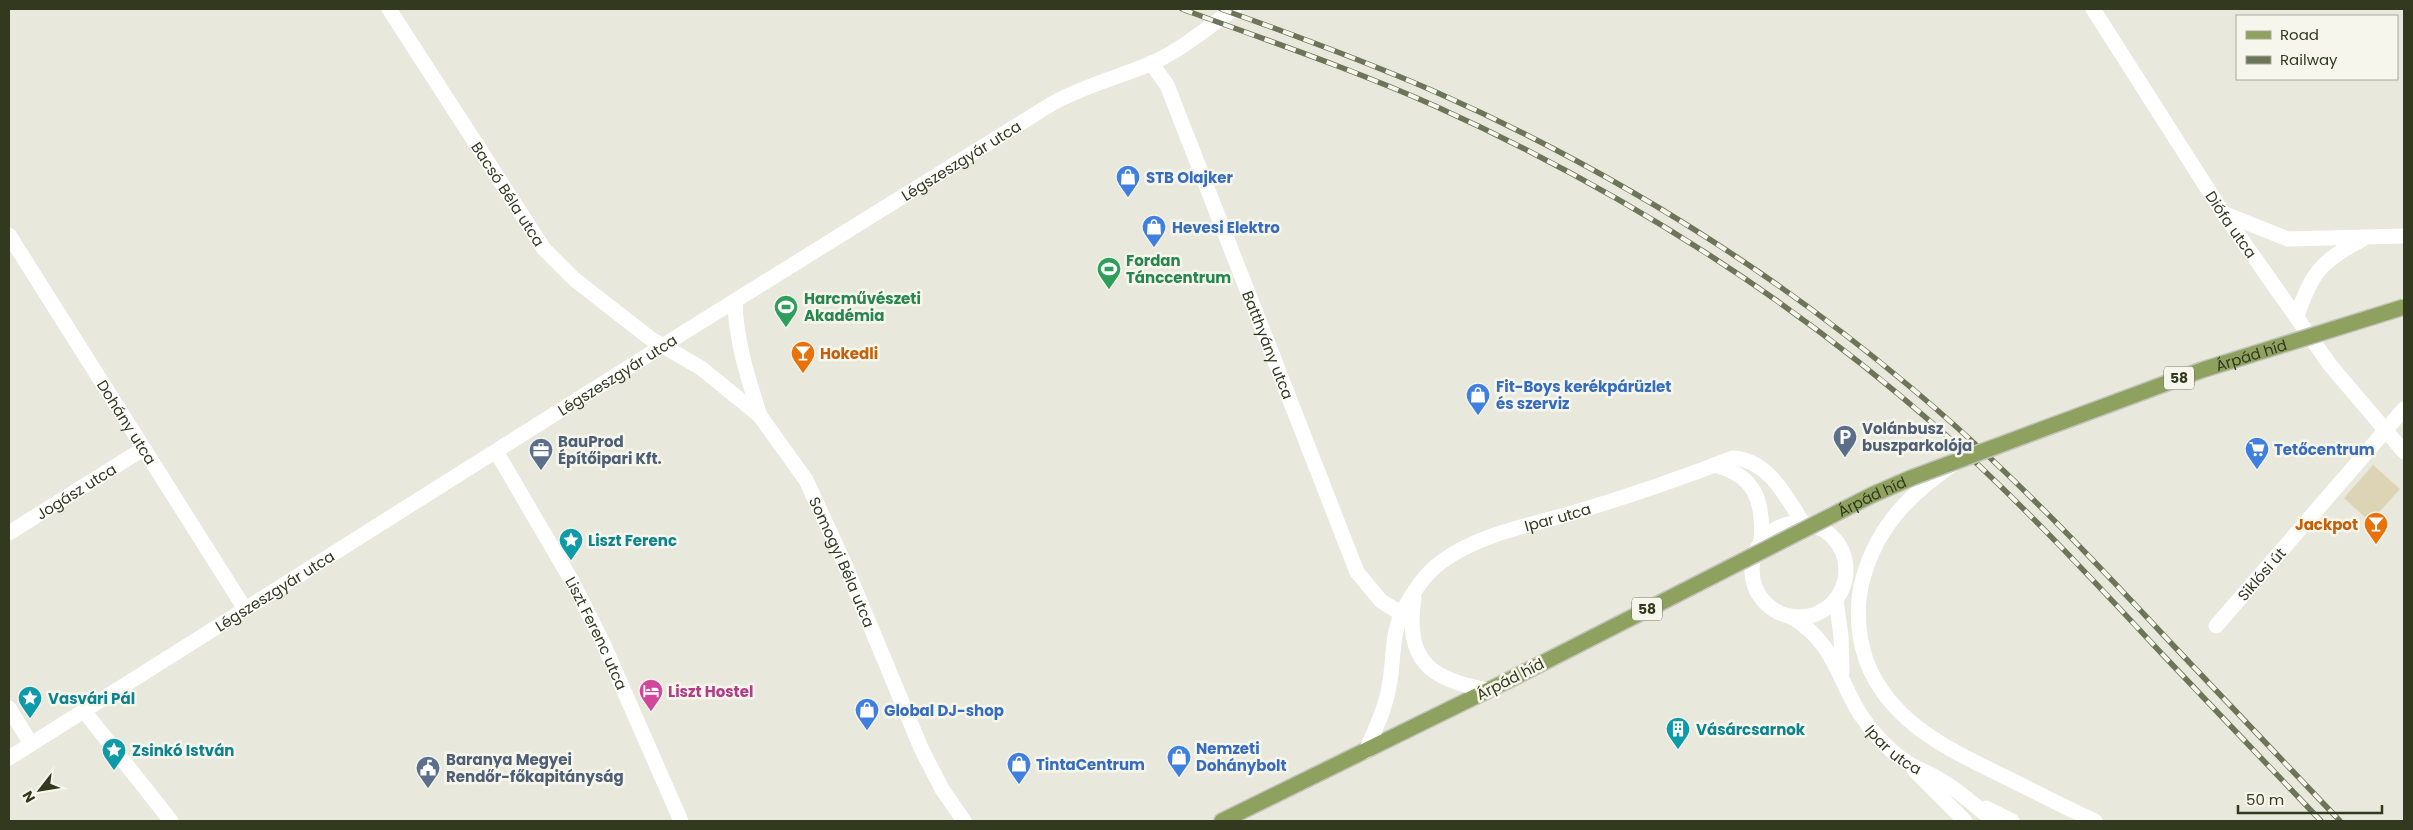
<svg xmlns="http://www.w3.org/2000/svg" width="2413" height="830" viewBox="0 0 2413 830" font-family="Poppins,sans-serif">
  <rect width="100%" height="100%" fill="#e8e9dc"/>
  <!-- green -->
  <path fill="#dcd4b4" d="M 2373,465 L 2400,489 L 2370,522 L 2344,498 Z"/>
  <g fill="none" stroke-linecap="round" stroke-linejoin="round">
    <defs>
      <path id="major" d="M 1222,821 L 1507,681"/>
    </defs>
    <!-- major casing -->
    <use href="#major" stroke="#c2c4bc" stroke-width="18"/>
    <!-- minor -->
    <g stroke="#fff" stroke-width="15">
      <path id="s1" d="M 389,9 L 544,249 L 574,279 L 651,339 L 701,368 L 760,416 L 806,480 L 845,565 L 921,748 L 942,789 L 964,821"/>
      <path id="s2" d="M 2093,9 L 2223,213 L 2330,365 L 2404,452"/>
      <path id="s3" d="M 1151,63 L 1167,85 L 1357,572 L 1381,601 L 1402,614"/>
      <path d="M 2225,214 L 2288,239 L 2404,236"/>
      <path id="s4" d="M 9,235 L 245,609"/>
      <path d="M 735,302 C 736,342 748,378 760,416"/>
      <path d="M 2297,316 C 2312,272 2321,261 2363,239"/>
      <path id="s5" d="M 497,453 L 573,583 L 603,643 L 681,821"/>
      <path d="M 1714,465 C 1756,475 1764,502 1761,542"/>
      <path d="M 1952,465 C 1907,496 1874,530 1861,586 C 1856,611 1858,636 1866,660 C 1889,722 1948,749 2003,776 C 2034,791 2064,807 2095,821"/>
      <circle cx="1799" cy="570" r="47"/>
      <path id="s6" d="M 9,533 L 143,449"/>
      <path d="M 1414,598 C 1404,660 1430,680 1488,690"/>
      <path d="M 1836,600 L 1841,636 L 1842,673"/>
      <path id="s7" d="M 1790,616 C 1834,642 1836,675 1860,714 C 1871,731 1888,750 1905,761 C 1916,769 1930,773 1942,781 C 1961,792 1977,807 1993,821"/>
      <path id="s8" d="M 2216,626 L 2404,409"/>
      <path d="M 9,708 L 31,744"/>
      <path d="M 84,711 L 171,821"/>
      <path id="s9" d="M 1366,751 C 1375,730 1385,709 1389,687 C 1394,663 1391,636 1402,613 C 1411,595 1425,574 1441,562 C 1479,534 1531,525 1576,512 C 1629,496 1682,478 1733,458 C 1769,460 1786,497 1803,523"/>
      <path id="s10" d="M 9,758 L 683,333 L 1053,103 C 1086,85 1116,78 1150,64 C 1180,51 1207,28 1234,9"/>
      <path d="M 1914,770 L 1965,821"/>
      <path d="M 1986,808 L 2012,821"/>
    </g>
    <!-- major -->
    <use href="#major" stroke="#8fa15f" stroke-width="15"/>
    <defs>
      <path id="rail" d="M 1182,9 C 1266,40 1352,69 1435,106 C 1617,188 1788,296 1938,428 C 2018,499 2091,578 2164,656 C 2216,711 2269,766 2321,821
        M 1221,9 C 1294,35 1367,62 1438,93 C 1607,168 1767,267 1909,386 C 2003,464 2087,553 2170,642 C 2227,702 2283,761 2340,821"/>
    </defs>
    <!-- rail casing -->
    <use href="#rail" stroke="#6d7558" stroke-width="5.5"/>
    <!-- rail -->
    <use href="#rail" stroke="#f6f6ed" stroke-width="4" stroke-dasharray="11" stroke-linecap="butt"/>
    <defs>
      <g id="major-bridge">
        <path id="s11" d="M 1507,681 L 1872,495 L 1911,478 L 2202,370 L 2404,307"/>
      </g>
    </defs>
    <!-- major-bridge casing -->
    <use href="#major-bridge" stroke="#c2c4bc" stroke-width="18" stroke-linecap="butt"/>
    <!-- major-bridge -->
    <use href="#major-bridge" stroke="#8fa15f" stroke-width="15"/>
  </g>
  <!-- icons -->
  <defs>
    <symbol id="shop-pin" viewBox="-11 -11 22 30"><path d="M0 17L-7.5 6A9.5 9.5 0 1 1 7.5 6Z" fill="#3f7fe0" stroke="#f6f6ed"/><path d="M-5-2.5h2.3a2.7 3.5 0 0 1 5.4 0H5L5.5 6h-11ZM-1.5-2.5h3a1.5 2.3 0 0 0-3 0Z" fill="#fff"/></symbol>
    <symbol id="stadium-pin" viewBox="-11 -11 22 30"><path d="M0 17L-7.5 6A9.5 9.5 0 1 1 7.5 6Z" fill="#2e9e5b" stroke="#f6f6ed"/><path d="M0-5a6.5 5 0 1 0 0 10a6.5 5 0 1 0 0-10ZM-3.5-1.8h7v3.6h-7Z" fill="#fff"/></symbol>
    <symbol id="bar-pin" viewBox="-11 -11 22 30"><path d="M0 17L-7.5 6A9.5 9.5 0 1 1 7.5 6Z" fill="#e8710a" stroke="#f6f6ed"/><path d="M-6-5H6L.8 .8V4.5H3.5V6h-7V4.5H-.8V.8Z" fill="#fff"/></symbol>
    <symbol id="parking-pin" viewBox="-11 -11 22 30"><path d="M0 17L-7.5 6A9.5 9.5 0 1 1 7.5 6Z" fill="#5c6f8a" stroke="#f6f6ed"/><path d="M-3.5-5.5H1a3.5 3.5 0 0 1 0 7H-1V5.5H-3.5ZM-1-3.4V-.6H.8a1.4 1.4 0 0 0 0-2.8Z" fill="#fff"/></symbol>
    <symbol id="supermarket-pin" viewBox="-11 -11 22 30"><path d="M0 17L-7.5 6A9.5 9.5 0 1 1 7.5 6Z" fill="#3f7fe0" stroke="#f6f6ed"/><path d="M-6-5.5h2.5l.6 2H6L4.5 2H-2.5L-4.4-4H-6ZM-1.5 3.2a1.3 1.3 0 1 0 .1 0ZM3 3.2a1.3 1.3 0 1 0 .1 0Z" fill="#fff"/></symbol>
    <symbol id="office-pin" viewBox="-11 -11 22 30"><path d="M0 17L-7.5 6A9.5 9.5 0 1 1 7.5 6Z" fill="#5c6f8a" stroke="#f6f6ed"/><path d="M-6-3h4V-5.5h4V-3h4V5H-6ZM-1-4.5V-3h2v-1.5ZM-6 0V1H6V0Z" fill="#fff"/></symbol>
    <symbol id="sight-pin" viewBox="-11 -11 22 30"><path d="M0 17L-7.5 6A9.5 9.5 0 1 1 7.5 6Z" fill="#0f9aa8" stroke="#f6f6ed"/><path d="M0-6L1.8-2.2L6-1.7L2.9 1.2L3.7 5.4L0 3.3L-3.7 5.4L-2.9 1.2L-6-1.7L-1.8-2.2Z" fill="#fff"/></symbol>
    <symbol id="hotel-pin" viewBox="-11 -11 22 30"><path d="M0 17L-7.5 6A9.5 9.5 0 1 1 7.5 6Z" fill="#d1479c" stroke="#f6f6ed"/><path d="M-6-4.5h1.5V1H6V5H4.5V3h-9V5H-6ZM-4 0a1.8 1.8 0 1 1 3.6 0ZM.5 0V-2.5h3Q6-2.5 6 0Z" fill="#fff"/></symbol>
    <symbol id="building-pin" viewBox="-11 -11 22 30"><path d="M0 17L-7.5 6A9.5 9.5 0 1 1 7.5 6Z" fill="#0f9aa8" stroke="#f6f6ed"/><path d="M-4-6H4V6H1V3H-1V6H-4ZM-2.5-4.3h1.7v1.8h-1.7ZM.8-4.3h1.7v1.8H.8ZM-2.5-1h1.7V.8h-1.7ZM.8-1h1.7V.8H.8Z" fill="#fff"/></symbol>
    <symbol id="civic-pin" viewBox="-11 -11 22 30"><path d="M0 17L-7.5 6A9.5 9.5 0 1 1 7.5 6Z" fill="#5c6f8a" stroke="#f6f6ed"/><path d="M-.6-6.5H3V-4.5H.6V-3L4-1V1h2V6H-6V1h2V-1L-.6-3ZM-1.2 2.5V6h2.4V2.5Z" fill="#fff"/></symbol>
  </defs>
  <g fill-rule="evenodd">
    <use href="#shop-pin" x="1114" y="163" width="28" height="38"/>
    <use href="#shop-pin" x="1140" y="213" width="28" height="38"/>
    <use href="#stadium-pin" x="1095" y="255" width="28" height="38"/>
    <use href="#stadium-pin" x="772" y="293" width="28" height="38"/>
    <use href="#bar-pin" x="789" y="339" width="28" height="38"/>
    <use href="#shop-pin" x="1464" y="381" width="28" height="38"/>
    <use href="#parking-pin" x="1831" y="423" width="28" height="38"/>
    <use href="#supermarket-pin" x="2243" y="435" width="28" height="38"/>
    <use href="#office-pin" x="527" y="436" width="28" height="38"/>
    <use href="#bar-pin" x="2362" y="510" width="28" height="38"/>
    <use href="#sight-pin" x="557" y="526" width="28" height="38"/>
    <use href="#hotel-pin" x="637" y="677" width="28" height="38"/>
    <use href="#sight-pin" x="16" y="684" width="28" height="38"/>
    <use href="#shop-pin" x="853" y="696" width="28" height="38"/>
    <use href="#building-pin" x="1664" y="715" width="28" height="38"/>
    <use href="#sight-pin" x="100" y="736" width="28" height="38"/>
    <use href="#shop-pin" x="1165" y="743" width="28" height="38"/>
    <use href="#shop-pin" x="1005" y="750" width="28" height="38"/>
    <use href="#civic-pin" x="414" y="754" width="28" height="38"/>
  </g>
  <g text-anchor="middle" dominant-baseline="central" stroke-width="5" stroke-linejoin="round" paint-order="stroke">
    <!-- shield labels -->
    <g fill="#f6f6ed" stroke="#6d725c" stroke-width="1">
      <rect x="2164" y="366.5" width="30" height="23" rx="4"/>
      <rect x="1632" y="597.5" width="30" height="23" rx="4"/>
    </g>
    <g font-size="14" font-weight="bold" fill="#32391e">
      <text x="2179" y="378">58</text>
      <text x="1647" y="609">58</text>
    </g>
    <!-- street labels -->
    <g font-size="15" fill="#32391e" stroke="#f6f6ed">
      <text stroke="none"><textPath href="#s10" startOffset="1124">Légszeszgyár utca</textPath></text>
      <text stroke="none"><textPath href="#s1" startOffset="220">Bacsó Béla utca</textPath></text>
      <text stroke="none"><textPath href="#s2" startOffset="256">Diófa utca</textPath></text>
      <text stroke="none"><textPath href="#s3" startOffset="306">Batthyány utca</textPath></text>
      <text stroke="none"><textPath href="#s11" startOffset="814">Árpád híd</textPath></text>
      <text stroke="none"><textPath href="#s10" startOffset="719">Légszeszgyár utca</textPath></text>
      <text stroke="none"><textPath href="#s4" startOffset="221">Dohány utca</textPath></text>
      <text stroke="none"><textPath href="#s6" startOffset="79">Jogász utca</textPath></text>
      <text stroke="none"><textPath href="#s11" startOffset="409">Árpád híd</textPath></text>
      <text stroke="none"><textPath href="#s9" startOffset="334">Ipar utca</textPath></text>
      <text stroke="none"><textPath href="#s1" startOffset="728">Somogyi Béla utca</textPath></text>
      <text stroke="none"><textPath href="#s8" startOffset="69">Siklósi út</textPath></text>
      <text stroke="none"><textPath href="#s10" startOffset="314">Légszeszgyár utca</textPath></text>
      <text stroke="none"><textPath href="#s5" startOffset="206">Liszt Ferenc utca</textPath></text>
      <text transform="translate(1510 679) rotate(-27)">Árpád híd</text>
      <text stroke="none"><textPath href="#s7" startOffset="172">Ipar utca</textPath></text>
    </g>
    <!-- shop labels -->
    <g font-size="15" font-weight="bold" fill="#366cbe" stroke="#f6f6ed" text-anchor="start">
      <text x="1146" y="177">STB Olajker</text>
      <text x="1172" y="227">Hevesi Elektro</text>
      <text x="1496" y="386">Fit-Boys kerékpárüzlet<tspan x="1496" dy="17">és szerviz</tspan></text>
      <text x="2274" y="449">Tetőcentrum</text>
      <text x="884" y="710">Global DJ-shop</text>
      <text x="1196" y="748">Nemzeti<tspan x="1196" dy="17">Dohánybolt</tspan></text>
      <text x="1036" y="764">TintaCentrum</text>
    </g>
    <!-- leisure labels -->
    <g font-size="15" font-weight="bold" fill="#27864d" stroke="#f6f6ed" text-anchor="start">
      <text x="1126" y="260">Fordan<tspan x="1126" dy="17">Tánccentrum</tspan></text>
      <text x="804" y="298">Harcművészeti<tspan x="804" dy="17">Akadémia</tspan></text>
    </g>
    <!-- food labels -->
    <g font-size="15" font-weight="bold" fill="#c56008" stroke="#f6f6ed" text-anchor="start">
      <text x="820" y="353">Hokedli</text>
      <text x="2358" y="524" text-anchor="end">Jackpot</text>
    </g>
    <!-- service labels -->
    <g font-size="15" font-weight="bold" fill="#4e5e75" stroke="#f6f6ed" text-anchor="start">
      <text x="1862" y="428">Volánbusz<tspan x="1862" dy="17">buszparkolója</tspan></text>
      <text x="558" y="441">BauProd<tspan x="558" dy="17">Építőipari Kft.</tspan></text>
      <text x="446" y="759">Baranya Megyei<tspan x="446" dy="17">Rendőr-főkapitányság</tspan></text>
    </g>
    <!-- culture labels -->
    <g font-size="15" font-weight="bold" fill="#0d838f" stroke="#f6f6ed" text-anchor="start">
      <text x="588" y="540">Liszt Ferenc</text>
      <text x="48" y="698">Vasvári Pál</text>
      <text x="1696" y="729">Vásárcsarnok</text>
      <text x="132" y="750">Zsinkó István</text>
    </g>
    <!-- hotel labels -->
    <g font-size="15" font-weight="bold" fill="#b23c85" stroke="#f6f6ed" text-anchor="start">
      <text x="668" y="691">Liszt Hostel</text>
    </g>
  </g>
  <!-- border -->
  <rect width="2413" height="830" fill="none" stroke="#32391e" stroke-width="20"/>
  <!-- legend -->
  <rect x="2236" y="15" width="162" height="65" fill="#f6f6ed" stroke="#a8aa9a"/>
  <rect x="2246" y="31" width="25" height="8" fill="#8fa15f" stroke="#a8aa9a"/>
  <text x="2280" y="40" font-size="15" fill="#32391e">Road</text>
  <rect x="2246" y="56" width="25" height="8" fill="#6d7558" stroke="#a8aa9a"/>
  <text x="2280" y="65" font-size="15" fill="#32391e">Railway</text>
  <!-- north arrow -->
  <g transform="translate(40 790) rotate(239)" stroke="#f6f6ed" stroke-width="4" paint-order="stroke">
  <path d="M0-4L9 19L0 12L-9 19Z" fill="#32391e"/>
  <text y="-8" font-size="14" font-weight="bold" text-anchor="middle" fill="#32391e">N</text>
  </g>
  <!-- scale -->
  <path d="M2238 805v8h144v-8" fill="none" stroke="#32391e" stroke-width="2.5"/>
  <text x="2246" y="805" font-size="15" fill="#32391e" stroke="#f6f6ed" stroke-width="4" paint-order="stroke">50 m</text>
</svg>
